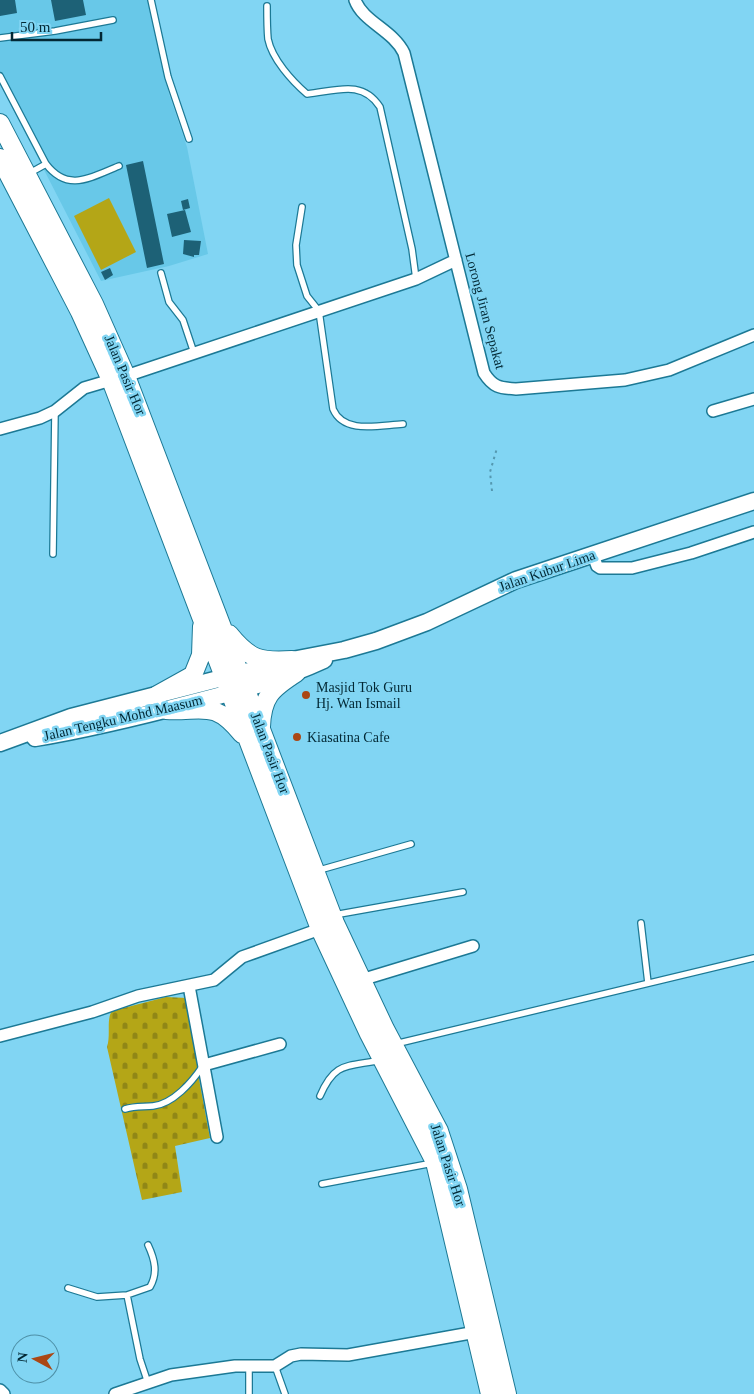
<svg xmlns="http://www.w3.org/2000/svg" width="754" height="1394" viewBox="0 0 754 1394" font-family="'Times New Roman',serif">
  <defs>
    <pattern id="cemetery-stones" width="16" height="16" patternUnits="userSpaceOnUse" patternTransform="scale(1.25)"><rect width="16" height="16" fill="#b4a617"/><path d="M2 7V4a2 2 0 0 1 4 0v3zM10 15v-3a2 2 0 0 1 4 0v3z" fill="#908716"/></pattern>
  </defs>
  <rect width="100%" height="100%" fill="#81d5f3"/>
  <!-- built -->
  <path fill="#68c8e8" d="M 0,0 L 148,0 L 169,94 L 187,147 L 208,254 L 169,266 L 101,281 L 0,84 Z"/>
  <!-- cemetery -->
  <path fill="url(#cemetery-stones)" d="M 166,997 L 187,998 L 198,1047 L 199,1079 L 210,1138 L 175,1146 L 182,1192 L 142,1200 L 107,1047 C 111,1035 106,1019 112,1011 Z"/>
  <!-- green -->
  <path fill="#b4a617" d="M 109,198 L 136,252 L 101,270 L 74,216 Z"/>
  <!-- building -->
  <path fill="#1d6176" d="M 0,0 L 15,0 L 17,13 L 0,16 Z
    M 51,0 L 83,0 L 86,15 L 55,21 Z
    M 143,161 L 164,264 L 147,268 L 126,165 Z
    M 188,199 L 190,208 L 183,210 L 181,201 Z
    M 185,210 L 191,232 L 172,237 L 167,214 Z
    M 184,240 L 201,241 L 199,255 L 194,255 L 194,257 L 183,254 Z
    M 110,268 L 113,275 L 105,280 L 101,272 Z"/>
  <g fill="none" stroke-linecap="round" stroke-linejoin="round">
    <defs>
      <path id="lane" d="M 151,0 L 168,77 L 189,139
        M 267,6 C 267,17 267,28 268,39 C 272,59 292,81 307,94 C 336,91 362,79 380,107 L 412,249 L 416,279
        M 0,38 L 55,31 L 113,20
        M 0,76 L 46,164 C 68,193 91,177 119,166
        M 28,174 L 46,164
        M 302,207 L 296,245 L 297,265 L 307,296 L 319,311 L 333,409 C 344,435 380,425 403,424
        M 161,273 L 169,302 L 183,320 L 194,353
        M 53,554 L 55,411
        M 316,871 L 411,844
        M 334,915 L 463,892
        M 641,923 L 648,983
        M 395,1044 L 754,958
        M 320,1096 C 335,1061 347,1067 381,1060
        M 125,1109 C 135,1106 143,1107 153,1106 C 173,1104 192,1082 202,1067
        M 322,1184 L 433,1163
        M 68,1288 L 97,1297 L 127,1295 L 140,1359 L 148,1383
        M 127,1295 L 150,1287 C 158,1273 155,1260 148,1245
        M 275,1366 L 285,1394
        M 249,1394 L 249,1367"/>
      <path id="street" d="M 355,0 C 363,22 393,30 404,53 L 484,373 C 493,387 499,388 516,389 L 625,380 L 669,370 L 754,335
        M 126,376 L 416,279 L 456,260
        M 713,411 L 754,399
        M 0,429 L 40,418 L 55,411 L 84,388 L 111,380
        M 593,555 L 597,566 L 600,568 L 632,568 L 691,553 L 754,532
        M 361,980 L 473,946
        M 189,986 L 217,1137
        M 0,1036 L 92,1012 L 138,996 L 214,980 L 242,957 L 320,929
        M 204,1065 L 280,1044
        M 0,1390 L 4,1394
        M 115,1394 L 171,1375 L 235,1366 L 275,1366 L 291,1356 L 301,1354 L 348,1355 L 476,1332"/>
      <path id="secondary" d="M 35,738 C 89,729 142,716 195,702 C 239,691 283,679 324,660
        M 0,743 L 71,717 L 292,660 L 344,650 L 376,641 L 427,622 L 516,580 L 754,501"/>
      <path id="primary" d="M 0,123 L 94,304 L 126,376 L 335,923 L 385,1029 L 439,1131 L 458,1189 L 507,1394
        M 0,158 L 80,312 L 111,380 L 320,929 L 369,1034 L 435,1162 L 490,1394
        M 229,634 C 250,660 260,662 292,660
        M 157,695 L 193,675 L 201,655 L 202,626
        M 166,710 C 203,712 214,699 242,734
        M 261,727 C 262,697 271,689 296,673"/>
    </defs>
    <!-- lane casing -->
    <use href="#lane" stroke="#1c7995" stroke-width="8"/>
    <!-- street casing -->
    <use href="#street" stroke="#1c7995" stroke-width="14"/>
    <!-- secondary casing -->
    <use href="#secondary" stroke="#1c7995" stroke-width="19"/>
    <!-- primary casing -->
    <use href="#primary" stroke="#1c7995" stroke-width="20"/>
    <!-- path -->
    <path stroke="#5498b0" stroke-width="2" stroke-dasharray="2.5 4" stroke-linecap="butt" d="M 492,491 L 490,472 L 497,448"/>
    <!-- lane -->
    <use href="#lane" stroke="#fff" stroke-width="5.5"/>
    <!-- street -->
    <use href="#street" stroke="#fff" stroke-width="11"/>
    <!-- secondary -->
    <use href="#secondary" stroke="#fff" stroke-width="16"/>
    <!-- primary -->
    <use href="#primary" stroke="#fff" stroke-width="18"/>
  </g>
  <!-- markers -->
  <g fill="#ab4714" stroke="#81d5f3" stroke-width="2">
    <circle cx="306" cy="695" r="5"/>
    <circle cx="297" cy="737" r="5"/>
  </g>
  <g text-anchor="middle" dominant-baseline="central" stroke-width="5" stroke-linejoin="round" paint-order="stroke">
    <!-- street labels -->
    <g font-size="14" fill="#022834" stroke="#81d5f3">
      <text transform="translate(485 311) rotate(75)">Lorong Jiran Sepakat</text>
      <text transform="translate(125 375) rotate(67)">Jalan Pasir Hor</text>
      <text transform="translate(547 571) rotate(-19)">Jalan Kubur Lima</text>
      <text transform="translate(123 718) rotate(-13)">Jalan Tengku Mohd Maasum</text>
      <text transform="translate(270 753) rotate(69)">Jalan Pasir Hor</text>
      <text transform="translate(448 1165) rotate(72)">Jalan Pasir Hor</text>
    </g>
    <!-- poi labels -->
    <g font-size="14" fill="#022834" stroke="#81d5f3" text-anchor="start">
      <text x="316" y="687">Masjid Tok Guru<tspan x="316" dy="16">Hj. Wan Ismail</tspan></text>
      <text x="307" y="737">Kiasatina Cafe</text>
    </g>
  </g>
  <!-- north arrow -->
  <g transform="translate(35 1359) rotate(277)"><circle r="24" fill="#81d5f3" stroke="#4e90a7"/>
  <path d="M0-4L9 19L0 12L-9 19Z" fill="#ab4714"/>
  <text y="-8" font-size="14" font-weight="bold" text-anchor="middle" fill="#022834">N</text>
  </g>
  <!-- scale -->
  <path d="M12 32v8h89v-8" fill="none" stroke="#022834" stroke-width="2.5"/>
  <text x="20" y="32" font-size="15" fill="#022834" stroke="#81d5f3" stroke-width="4" paint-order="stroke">50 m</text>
</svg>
